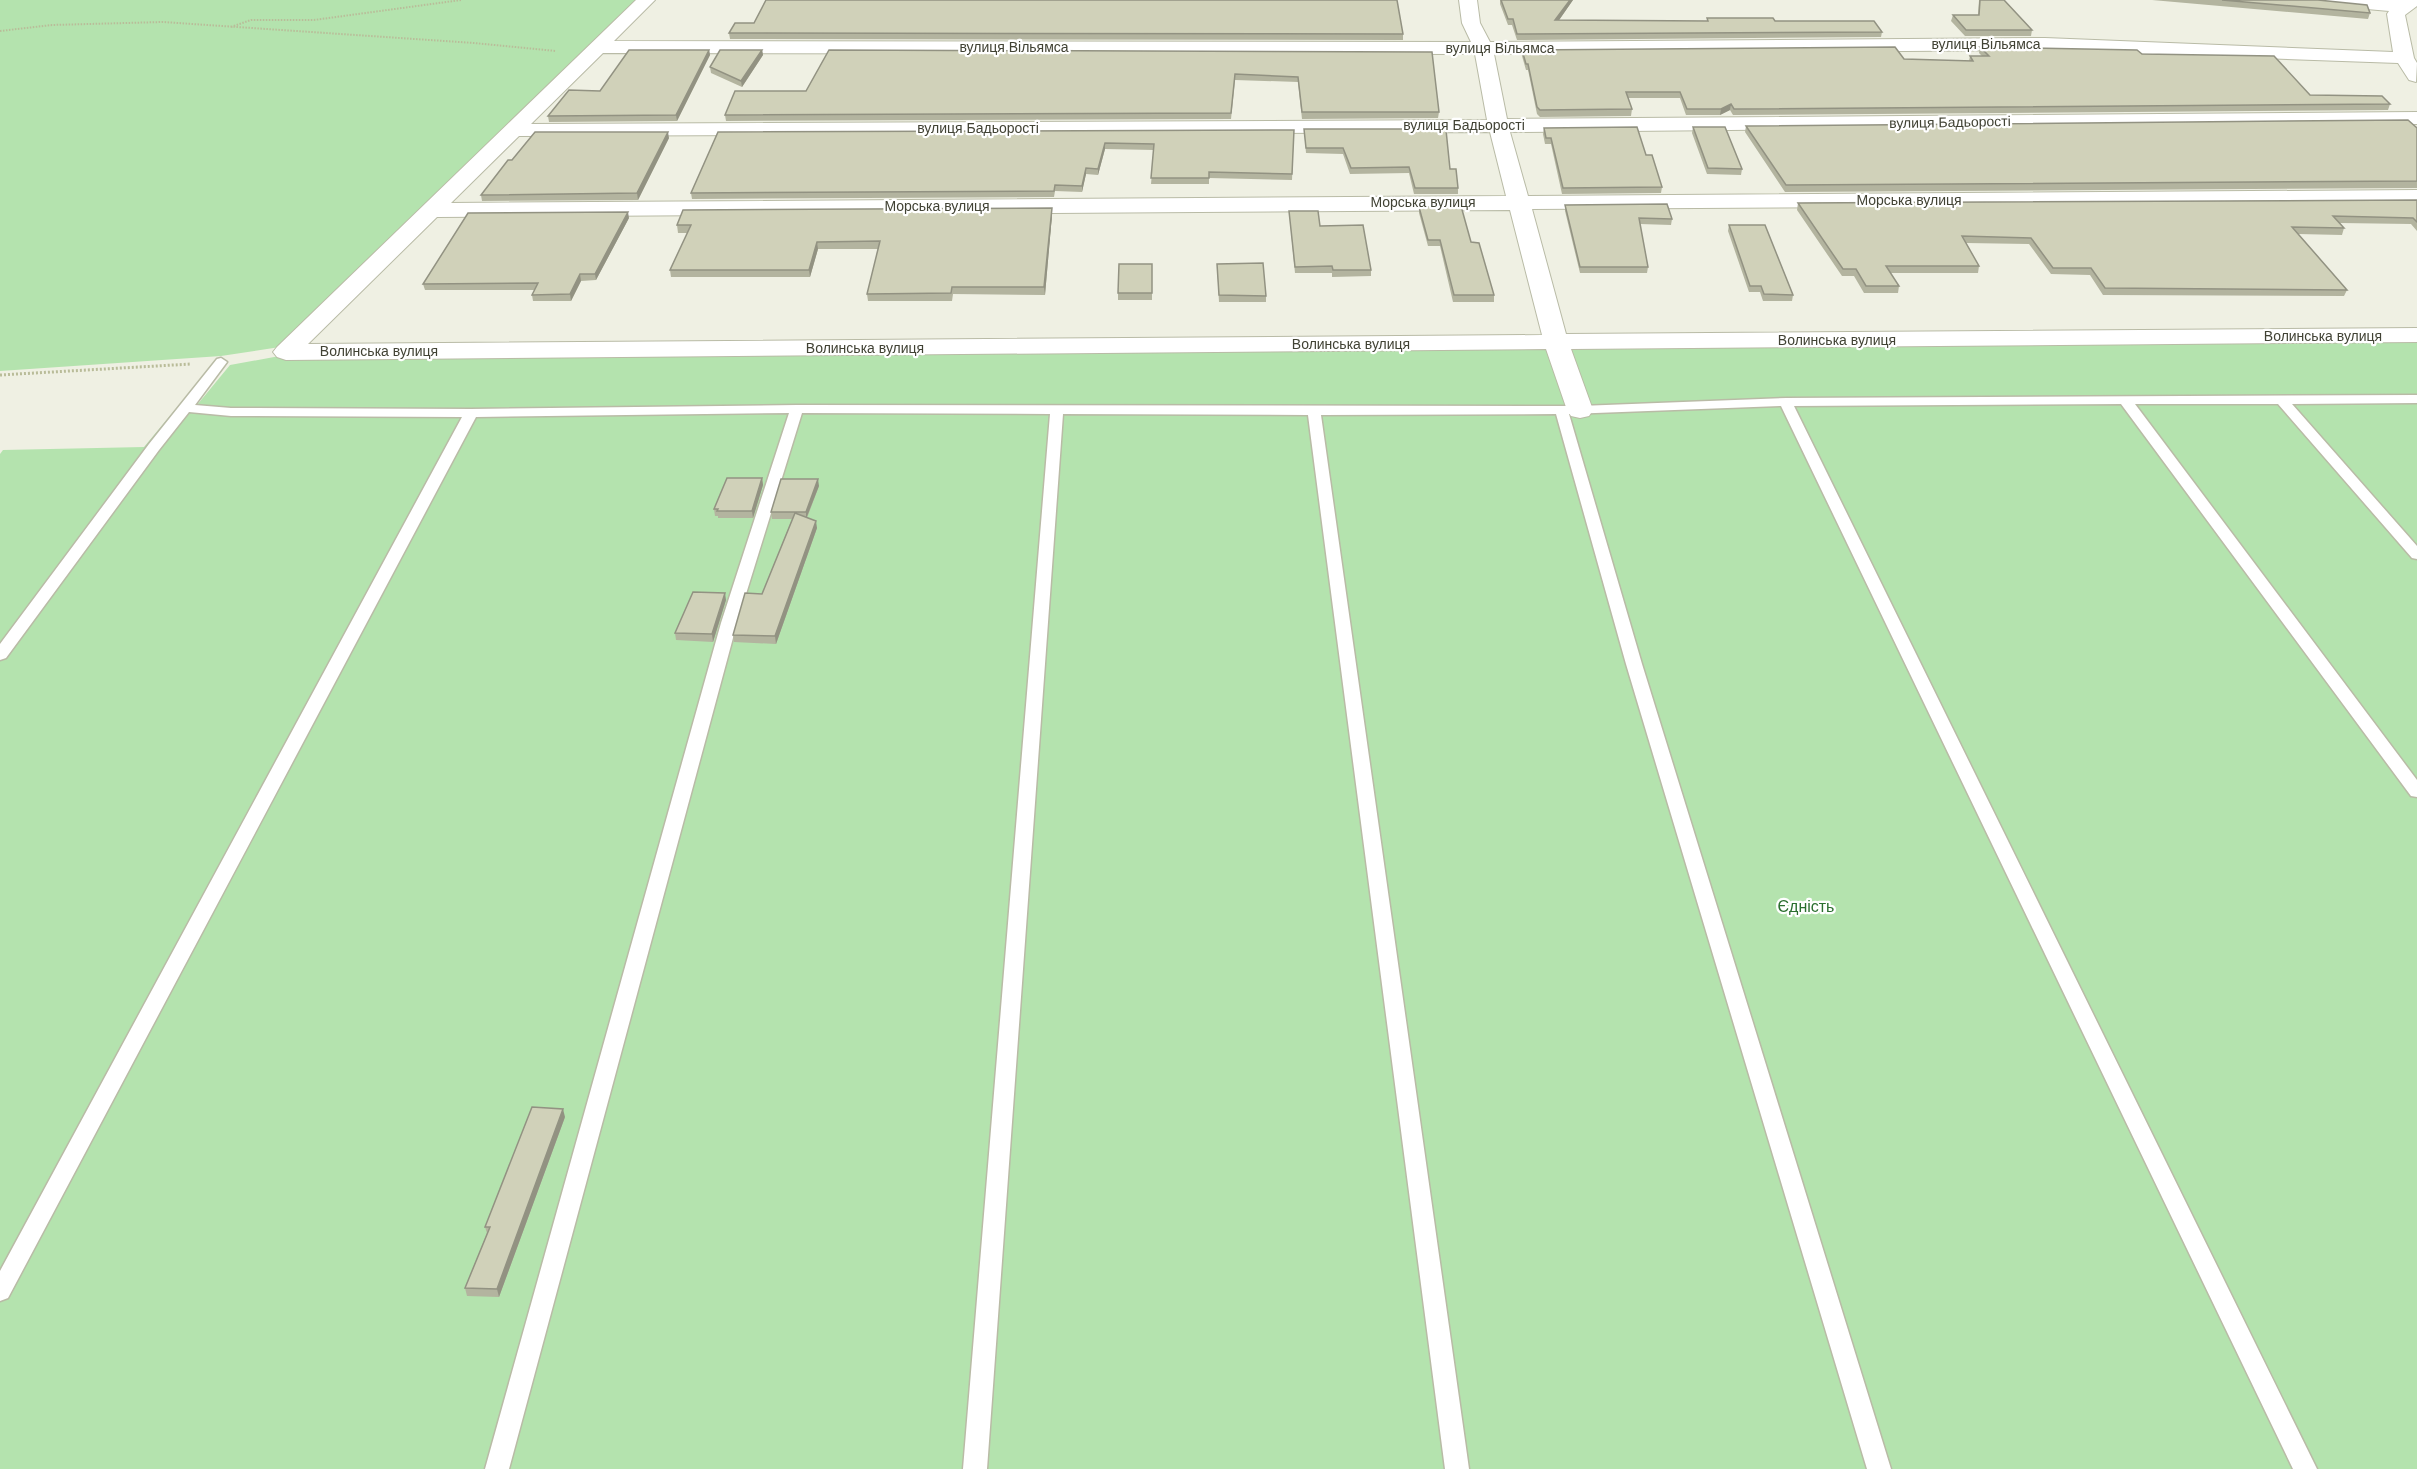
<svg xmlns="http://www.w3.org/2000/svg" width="2417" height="1469" viewBox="0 0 2417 1469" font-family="Helvetica,sans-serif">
  <rect width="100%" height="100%" fill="#eff0e3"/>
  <!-- green -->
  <path fill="#b4e3ae" d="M 0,0 L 639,0 L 280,347 L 221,356 L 0,371 Z
    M 2417,339 L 2417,1469 L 0,1469 L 0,454 L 3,450 L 144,447 L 179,405 L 197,405 L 230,365 L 285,355 Z"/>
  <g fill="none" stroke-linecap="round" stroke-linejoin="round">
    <defs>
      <path id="lane" d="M 221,358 L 227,362 L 195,405 L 231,408 L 471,409 L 797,405 L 1580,406 L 1786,398 L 2417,395 L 2417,403 L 2292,404 L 2417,546 L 2417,559 L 2412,558 L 2278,404 L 2135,404 L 2417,780 L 2417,797 L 2411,796 L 2121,404 L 1794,406 L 2317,1469 L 2293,1469 L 1781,406 L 1569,414 L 1642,664 L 1891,1469 L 1867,1469 L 1626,664 L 1556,414 L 1321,415 L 1469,1469 L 1445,1469 L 1308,415 L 1063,414 L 987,1469 L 963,1469 L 1050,414 L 802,413 L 737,623 L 509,1469 L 485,1469 L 721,623 L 789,413 L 476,417 L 8,1298 L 0,1301 L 0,1271 L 462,417 L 231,416 L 189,412 L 159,450 L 6,658 L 0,660 L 0,644 L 149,444 L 217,359 Z"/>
      <path id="street" d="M 636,0 L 655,0 L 614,41 L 1471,42 L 1462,23 L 1459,0 L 1477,0 L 1480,23 L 1490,42 L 2045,38 L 2393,52 L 2387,14 L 2389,11 L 2323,5 L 2317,4 L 2314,0 L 2417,0 L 2417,6 L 2405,15 L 2414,58 L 2417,63 L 2416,82 L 2409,80 L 2398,63 L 2045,50 L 1494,54 L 1507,119 L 2417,112 L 2417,124 L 1510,132 L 1528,196 L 2417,190 L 2417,204 L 1532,209 L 1566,334 L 2417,328 L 2417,342 L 1571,349 L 1593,410 L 1589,416 L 1580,418 L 1571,416 L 1567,410 L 1546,349 L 286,360 L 277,357 L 273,352 L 277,347 ZM 603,53 L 1475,54 L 1487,120 L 531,124 ZM 1490,132 L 1506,196 L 451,203 L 519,136 ZM 1510,210 L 1542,335 L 308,344 L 437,217 Z"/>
    </defs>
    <!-- lane casing -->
    <use href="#lane" stroke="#b9bba6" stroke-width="3"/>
    <!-- street casing -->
    <use href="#street" stroke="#b9bba6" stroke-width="2"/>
    <!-- path-far1 -->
    <path stroke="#b9bc99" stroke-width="2" stroke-dasharray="1.5 1.5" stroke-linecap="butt" d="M 231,27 L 251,20 L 314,20 L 461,0
      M 0,31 L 52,25 L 163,22 L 474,43 L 556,51"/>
    <!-- path -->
    <path stroke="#b9bc99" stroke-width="3" stroke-dasharray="2 2" stroke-linecap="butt" d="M 0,375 L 191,364"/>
    <!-- lane -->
    <use href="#lane" fill="#fff" fill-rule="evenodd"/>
    <!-- street -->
    <use href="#street" fill="#fff" fill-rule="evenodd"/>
  </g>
  <!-- wall -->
  <path fill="#b3b49f" d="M 1500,0 L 1573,0 L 1559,20 L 1707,21 L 1707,18 L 1775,21 L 1882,32 L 1881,37 L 1517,40 L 1512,25 L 1508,25 L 1500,4 Z
    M 1979,0 L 2004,0 L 2032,30 L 2031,36 L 1965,36 L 1951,21 L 1953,15 L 1978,15 Z
    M 2152,0 L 2318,0 L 2370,13 L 2368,19 Z
    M 754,23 L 1403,34 L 1403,40 L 730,39 L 729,33 Z
    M 1980,47 L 2142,54 L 2310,95 L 2390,104 L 2388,110 L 1733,115 L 1730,110 L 1720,115 L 1686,115 L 1680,98 L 1628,98 L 1632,109 L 1631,116 L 1540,117 L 1537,114 L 1528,70 L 1526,70 L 1522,56 L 1522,50 L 1969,61 L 1970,56 L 1982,56 L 1979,53 Z
    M 709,50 L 710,55 L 677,121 L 549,122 L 548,116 L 600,91 Z
    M 762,50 L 763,55 L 742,87 L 711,73 L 710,67 Z
    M 1432,52 L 1439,112 L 1438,118 L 1302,119 L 1298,82 L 1235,80 L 1231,119 L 726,121 L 725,115 L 806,91 Z
    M 1746,126 L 2417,128 L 2417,188 L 1785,192 L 1745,132 Z
    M 1693,127 L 1742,169 L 1741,175 L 1707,174 L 1692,133 Z
    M 1544,128 L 1646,155 L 1662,187 L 1661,193 L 1562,194 L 1551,144 L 1545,144 L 1543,134 Z
    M 1304,129 L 1450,169 L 1458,188 L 1458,194 L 1414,194 L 1409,173 L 1350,174 L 1343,154 L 1306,153 Z
    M 1294,130 L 1292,180 L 1209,178 L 1209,184 L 1151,184 L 1154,150 L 1105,149 L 1098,175 L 1086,174 L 1082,192 L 1055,191 L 1054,197 L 692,199 L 691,193 L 718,132 Z
    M 669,138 L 638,200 L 482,201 L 481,195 L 512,160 Z
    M 2417,200 L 2417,231 L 2411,224 L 2340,223 L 2344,228 L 2342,235 L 2298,234 L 2347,290 L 2344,296 L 2103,295 L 2090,275 L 2051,274 L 2029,244 L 1966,243 L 1979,266 L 1978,273 L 1890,273 L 1899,286 L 1898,293 L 1864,293 L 1854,276 L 1842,276 L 1797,210 L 1798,203 Z
    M 1565,205 L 1672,219 L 1671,225 L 1640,224 L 1648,267 L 1647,273 L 1580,273 L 1565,211 Z
    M 1419,207 L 1471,242 L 1494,295 L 1494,302 L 1453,302 L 1440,246 L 1428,246 L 1419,213 Z
    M 1289,211 L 1320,226 L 1371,270 L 1371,276 L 1332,277 L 1332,273 L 1295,273 Z
    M 1052,215 L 1045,295 L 953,294 L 952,301 L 868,301 L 867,294 L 878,249 L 818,249 L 810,277 L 671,277 L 670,270 L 688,233 L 678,233 L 677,225 Z
    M 629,218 L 596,280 L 581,281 L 571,301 L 533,301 L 532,295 L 535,290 L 425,290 L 423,284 Z
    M 1729,225 L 1793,295 L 1792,301 L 1763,301 L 1760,292 L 1749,292 L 1728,231 Z
    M 1152,264 L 1152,300 L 1118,300 L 1118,293 Z
    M 1217,264 L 1266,296 L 1266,302 L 1219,302 Z
    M 762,478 L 763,485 L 753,518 L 718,518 L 718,516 L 715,516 L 714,509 Z
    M 819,486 L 807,518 L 817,528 L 776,644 L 734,642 L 733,635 L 762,594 L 792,519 L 772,519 L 771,512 Z
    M 726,600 L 713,642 L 676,640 L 675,633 Z
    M 565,1117 L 499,1297 L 467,1296 L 465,1288 L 487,1233 L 485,1227 Z"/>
  <!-- shaded-wall -->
  <path fill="#929282" d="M 1570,0 L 1573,0 L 1555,26 L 1555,20 Z
    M 709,50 L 710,55 L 677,121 L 676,115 Z
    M 762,50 L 763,55 L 742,87 L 741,81 Z
    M 1731,104 L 1730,110 L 1720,115 L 1721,109 Z
    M 668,132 L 669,138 L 638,200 L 637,193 Z
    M 1105,143 L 1105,149 L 1098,175 L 1098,169 Z
    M 1086,168 L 1086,174 L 1082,192 L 1082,186 Z
    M 1052,208 L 1052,215 L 1045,295 L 1044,287 Z
    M 628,212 L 629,218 L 596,280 L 595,274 Z
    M 817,242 L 818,249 L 810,277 L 809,270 Z
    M 580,274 L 581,281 L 571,301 L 570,294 Z
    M 762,478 L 763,485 L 753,518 L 752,511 Z
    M 818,479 L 819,486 L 806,519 L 806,512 Z
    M 816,521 L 817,528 L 776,644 L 775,636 Z
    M 725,593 L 726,600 L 713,642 L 712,634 Z
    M 563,1109 L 565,1117 L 499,1297 L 497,1289 Z"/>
  <!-- building -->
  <path fill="#d0d1b9" stroke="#929282" stroke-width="1.5" d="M 766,0 L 1397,0 L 1403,34 L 729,33 L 735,23 L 754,23 Z
    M 1501,0 L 1570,0 L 1555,20 L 1708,21 L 1707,18 L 1773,18 L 1775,21 L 1874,21 L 1882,32 L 1517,34 L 1513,19 L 1508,19 Z
    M 1980,0 L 2004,0 L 2032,30 L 1966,30 L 1953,15 L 1979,15 Z
    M 2222,0 L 2318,0 L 2367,5 L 2370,13 Z
    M 1895,47 L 1904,59 L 1973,61 L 1970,56 L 1989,56 L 1980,47 L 2137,50 L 2142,54 L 2274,56 L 2310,95 L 2382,96 L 2390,104 L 1734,109 L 1731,104 L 1721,109 L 1687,109 L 1680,92 L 1626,92 L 1632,109 L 1540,110 L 1537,107 L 1528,64 L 1526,64 L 1522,50 Z
    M 629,50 L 709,50 L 676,115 L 548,116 L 569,90 L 600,91 Z
    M 720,50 L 762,50 L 741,81 L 710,67 Z
    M 829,50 L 1432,52 L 1439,112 L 1302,112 L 1298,77 L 1235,74 L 1231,113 L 725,115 L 735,91 L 806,91 Z
    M 2408,120 L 2417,128 L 2417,181 L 1786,185 L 1746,126 Z
    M 1637,127 L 1646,155 L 1652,155 L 1662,187 L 1563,188 L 1551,138 L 1546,138 L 1544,128 Z
    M 1693,127 L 1725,127 L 1742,169 L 1708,168 Z
    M 1304,129 L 1440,129 L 1446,130 L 1450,169 L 1456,169 L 1458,188 L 1415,188 L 1409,167 L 1351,168 L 1343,148 L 1306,148 Z
    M 1294,130 L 1292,174 L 1209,172 L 1209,178 L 1151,178 L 1154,144 L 1105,143 L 1098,169 L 1086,168 L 1082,186 L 1055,185 L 1054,191 L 691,193 L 718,132 Z
    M 535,132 L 668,132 L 637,193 L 481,195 L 508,160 L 512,160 Z
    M 2417,200 L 2417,222 L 2413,218 L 2333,216 L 2344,228 L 2292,227 L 2347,290 L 2105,288 L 2091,268 L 2053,268 L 2031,238 L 1962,236 L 1979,266 L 1886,266 L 1899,286 L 1866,286 L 1856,269 L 1843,269 L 1798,203 Z
    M 1667,204 L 1672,219 L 1639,218 L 1648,267 L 1580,267 L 1565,205 Z
    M 1461,206 L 1471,242 L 1479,243 L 1494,295 L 1454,295 L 1440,240 L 1428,240 L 1419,207 Z
    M 1052,208 L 1044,287 L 952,287 L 951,293 L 867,294 L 880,241 L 817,242 L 809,270 L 670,270 L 691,225 L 677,225 L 683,210 Z
    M 1289,211 L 1318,211 L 1320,226 L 1363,225 L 1371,270 L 1333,270 L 1332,266 L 1295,267 Z
    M 628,212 L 595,274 L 580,274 L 570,294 L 532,295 L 538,283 L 423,284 L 468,213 Z
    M 1729,225 L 1765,225 L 1793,295 L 1764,294 L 1761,286 L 1750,286 Z
    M 1263,263 L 1266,296 L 1219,295 L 1217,264 Z
    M 1119,264 L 1152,264 L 1152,293 L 1118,293 Z
    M 727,478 L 762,478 L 752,511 L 717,511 L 718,509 L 714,509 Z
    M 781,479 L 818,479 L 806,512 L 771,512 Z
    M 795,513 L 816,521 L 775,636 L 733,635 L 745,593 L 762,594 Z
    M 693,592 L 725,593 L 712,634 L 675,633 Z
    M 532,1107 L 563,1109 L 497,1289 L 465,1288 L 490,1227 L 485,1227 Z"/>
  <g text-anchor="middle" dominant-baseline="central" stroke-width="4.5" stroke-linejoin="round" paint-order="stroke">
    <!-- far-street labels -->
    <g font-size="14" fill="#414234" stroke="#fff">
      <text x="1986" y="44">вулиця Вільямса</text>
      <text x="1014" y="47">вулиця Вільямса</text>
      <text x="1500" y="48">вулиця Вільямса</text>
      <text transform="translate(1950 122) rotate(-1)">вулиця Бадьорості</text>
      <text x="1464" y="125">вулиця Бадьорості</text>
      <text x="978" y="128">вулиця Бадьорості</text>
      <text x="1909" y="200">Морська вулиця</text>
      <text x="1423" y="202">Морська вулиця</text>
      <text x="937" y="206">Морська вулиця</text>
      <text x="2323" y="336">Волинська вулиця</text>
      <text x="1837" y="340">Волинська вулиця</text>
      <text x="1351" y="344">Волинська вулиця</text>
      <text x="865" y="348">Волинська вулиця</text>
      <text x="379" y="351">Волинська вулиця</text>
    </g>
    <!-- park labels -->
    <g font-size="16" fill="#2b6f2f" stroke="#fff">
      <text x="1806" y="906">Єдність</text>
    </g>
  </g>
</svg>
